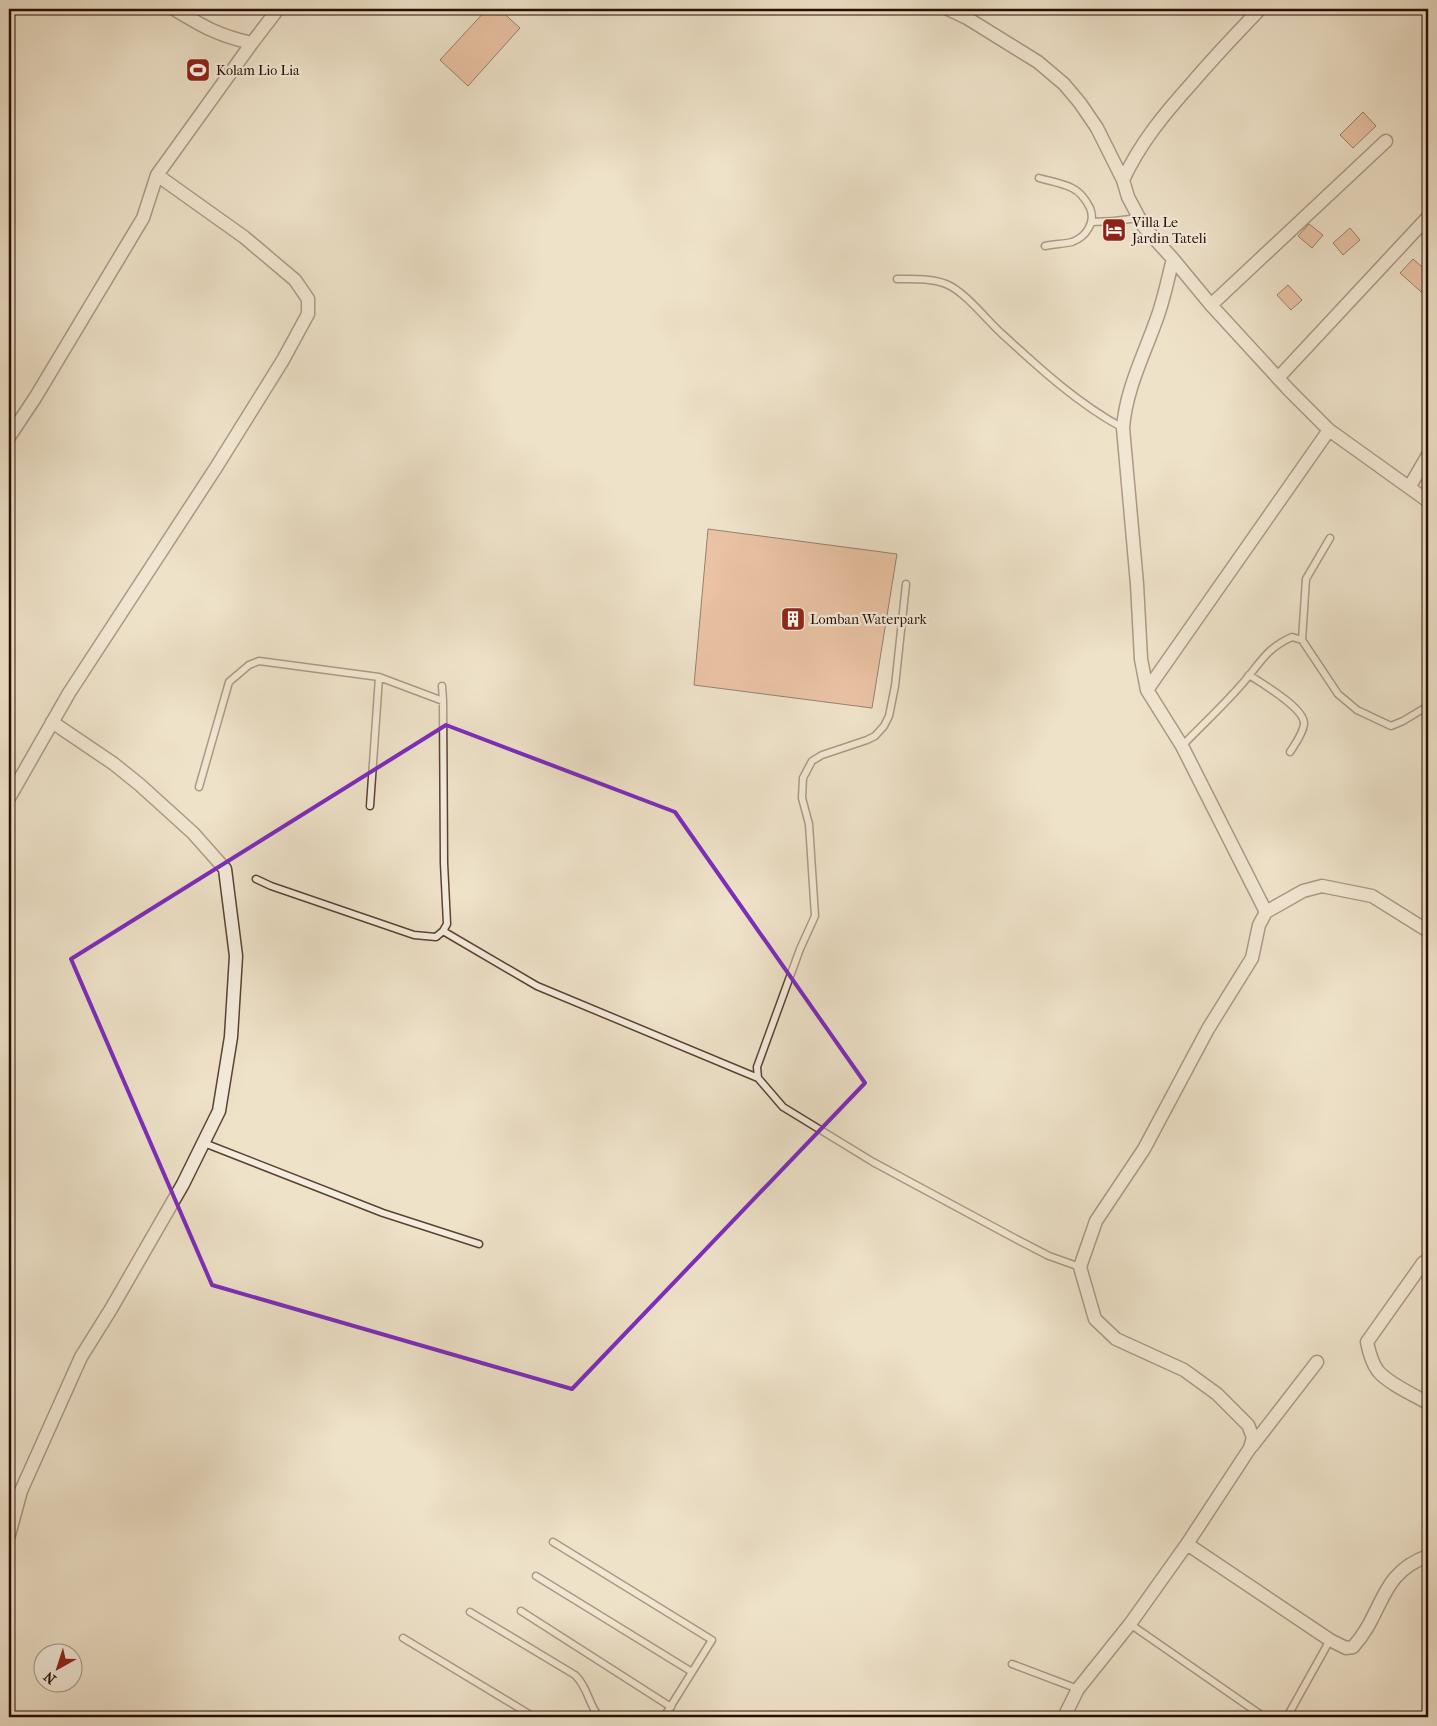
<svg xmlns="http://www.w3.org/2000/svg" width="1437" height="1726" viewBox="0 0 1437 1726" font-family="'IM FELL French Canon',serif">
  <rect width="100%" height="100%" fill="#eee2c9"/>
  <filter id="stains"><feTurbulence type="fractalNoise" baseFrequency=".004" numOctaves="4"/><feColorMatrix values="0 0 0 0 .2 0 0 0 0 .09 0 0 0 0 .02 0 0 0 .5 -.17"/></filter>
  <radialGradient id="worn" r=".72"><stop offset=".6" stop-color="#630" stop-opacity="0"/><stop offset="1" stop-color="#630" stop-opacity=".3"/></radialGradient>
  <!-- building -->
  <path fill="#e59e7b" stroke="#290c02" d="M 487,9 L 499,9 L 520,28 L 468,86 L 440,60 Z
    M 1363,112 L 1376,126 L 1353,148 L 1340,135 Z
    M 1309,224 L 1323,235 L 1312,248 L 1298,236 Z
    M 1350,228 L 1360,240 L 1343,255 L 1333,243 Z
    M 1413,259 L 1428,272 L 1428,298 L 1400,273 Z
    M 1288,285 L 1302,300 L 1291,310 L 1277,295 Z
    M 708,529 L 897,554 L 872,708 L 694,685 Z"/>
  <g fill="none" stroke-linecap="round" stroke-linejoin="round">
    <defs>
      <path id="service" d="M 1039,178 C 1049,181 1062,183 1072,188 C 1081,192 1086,200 1090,208 C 1096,222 1086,237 1072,242 C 1064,244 1054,244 1045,246
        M 1092,222 L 1114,221 L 1139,218
        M 897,279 C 913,279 931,278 946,284 C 964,291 985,318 1000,332 C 1038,367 1078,404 1123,428
        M 906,584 L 895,686 L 889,716 L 884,726 L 875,736 L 867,740 L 822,755 L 812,761 L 803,778 L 802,798 L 809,824 L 815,916 L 800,949 L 757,1067 L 758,1078 L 783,1107 L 873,1162 L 1018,1240 L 1049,1256 L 1080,1267
        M 1302,640 L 1306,579 L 1330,538
        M 1247,678 L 1249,675 C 1261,683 1305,708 1304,724 C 1303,734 1295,744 1290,752
        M 1182,746 C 1202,725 1223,706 1242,684 C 1260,664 1265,649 1292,637 L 1302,640 L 1338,694 L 1357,710 L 1391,726 L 1403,721 L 1428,706
        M 199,787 L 229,682 L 249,665 L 259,661 L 379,677 L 443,701
        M 370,806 L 379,677
        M 256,879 L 271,886 L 414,935 L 436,937 L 443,931 L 447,924 L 444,863 L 443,701 L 442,686
        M 443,931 L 537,986 L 758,1078
        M 204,1143 L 383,1213 L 479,1244
        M 553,1542 L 712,1640 L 664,1717
        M 536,1576 L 692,1672
        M 521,1611 L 671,1707
        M 470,1612 L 575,1675 C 589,1688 589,1708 600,1717
        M 1130,1624 L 1264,1717
        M 403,1638 L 534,1717
        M 1012,1664 L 1078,1689
        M 1287,1717 L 1330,1640"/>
      <path id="minor" d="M 174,9 C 202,26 219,36 252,43 L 278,9
        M 948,9 L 967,18 L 1038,62 L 1064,84 L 1080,103 L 1097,128 L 1123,180 L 1128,197 L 1144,227 L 1173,259 L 1211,305 L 1289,390 L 1329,430 L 1428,501
        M 1123,180 C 1140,143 1165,113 1192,83 C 1214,57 1237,33 1260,9
        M 1211,305 L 1386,141
        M 1278,378 L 1428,217
        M 9,437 L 35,398 L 143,218 L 157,175 L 252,43
        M 1410,486 L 1428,455
        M 1147,690 L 1329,430
        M 9,798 L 69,693 L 217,466 L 283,360 L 308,314 L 308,299 L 295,280 L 244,237 L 157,175
        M 1266,912 L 1303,891 L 1322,886 L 1372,896 L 1428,931
        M 1428,1260 L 1423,1263 L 1367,1342 C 1369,1352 1372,1363 1378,1371 C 1389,1384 1414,1395 1428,1403
        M 1252,1446 L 1317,1362
        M 9,1535 L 21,1491 L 81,1357 L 111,1309 L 183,1184 L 219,1111 L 231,1037 L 236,956 L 225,869 L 193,833 L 140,785 L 114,764 L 52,722
        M 1187,1544 L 1330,1640 L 1346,1648 L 1353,1647 C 1384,1613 1379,1573 1428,1556
        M 1064,1717 L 1078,1689 L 1130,1624 L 1187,1544 L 1250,1448 L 1253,1437 L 1248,1425 L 1217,1394 L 1184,1370 L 1116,1339 L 1095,1319 L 1080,1267 L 1096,1221 L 1144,1149 L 1208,1029 L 1252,958 L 1259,925 L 1266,912 L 1182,746 L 1147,690 L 1141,659 L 1137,584 L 1123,428 C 1126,389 1144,355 1157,318 C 1164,299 1168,278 1173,259"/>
    </defs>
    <!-- service casing -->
    <use href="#service" stroke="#5a4234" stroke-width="9"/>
    <!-- minor casing -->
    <use href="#minor" stroke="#5a4234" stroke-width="15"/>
    <!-- service -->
    <use href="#service" stroke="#f4ecdc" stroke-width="6"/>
    <!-- minor -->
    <use href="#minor" stroke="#f4ecdc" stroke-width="12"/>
  </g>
  <!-- marked area -->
  <path d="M0 0H1437V1726H0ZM 446,725 L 675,812 L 865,1083 L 572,1389 L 212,1285 L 71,959 Z" fill="#eee2c9" fill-opacity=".55" fill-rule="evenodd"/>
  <path fill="none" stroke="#7b2cbf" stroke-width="4" stroke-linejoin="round" d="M 446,725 L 675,812 L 865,1083 L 572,1389 L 212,1285 L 71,959 Z"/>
  <!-- icons -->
  <defs>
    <symbol id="stadium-square" viewBox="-11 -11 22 22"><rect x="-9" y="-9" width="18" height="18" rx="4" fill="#8f2418" stroke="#f4ecdc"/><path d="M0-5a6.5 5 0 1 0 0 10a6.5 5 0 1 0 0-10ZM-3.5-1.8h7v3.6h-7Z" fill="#fff"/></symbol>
    <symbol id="hotel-square" viewBox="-11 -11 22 22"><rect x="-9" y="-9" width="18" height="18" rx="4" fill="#8f2418" stroke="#f4ecdc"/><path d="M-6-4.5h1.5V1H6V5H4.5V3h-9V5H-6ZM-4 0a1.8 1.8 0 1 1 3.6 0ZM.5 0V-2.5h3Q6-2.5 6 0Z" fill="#fff"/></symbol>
    <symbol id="building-square" viewBox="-11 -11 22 22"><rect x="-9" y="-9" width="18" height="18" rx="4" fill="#8f2418" stroke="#f4ecdc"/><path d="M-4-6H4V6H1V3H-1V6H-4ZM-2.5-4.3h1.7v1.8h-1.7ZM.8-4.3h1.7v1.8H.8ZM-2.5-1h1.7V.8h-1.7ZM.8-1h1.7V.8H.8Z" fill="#fff"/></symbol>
  </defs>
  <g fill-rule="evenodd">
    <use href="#stadium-square" x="184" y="56" width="28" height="28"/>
    <use href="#hotel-square" x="1100" y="216" width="28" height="28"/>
    <use href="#building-square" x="779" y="605" width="28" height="28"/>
  </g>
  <g text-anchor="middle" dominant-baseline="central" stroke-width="4.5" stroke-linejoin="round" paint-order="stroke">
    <!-- poi labels -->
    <g font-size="14" fill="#290c02" stroke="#f4ecdc" text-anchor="start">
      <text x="216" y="70">Kolam Lio Lia</text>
      <text x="1132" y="222">Villa Le<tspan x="1132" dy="16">Jardin Tateli</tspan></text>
      <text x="810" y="619">Lomban Waterpark</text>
    </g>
  </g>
  <!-- margin -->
  <rect width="1437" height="1726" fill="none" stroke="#eee2c9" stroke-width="30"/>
  <rect x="10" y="10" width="1417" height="1706" fill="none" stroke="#290c02" stroke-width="2.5"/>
  <rect x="15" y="15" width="1407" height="1696" fill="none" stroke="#290c02"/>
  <!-- north arrow -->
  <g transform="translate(58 1668) rotate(219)"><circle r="24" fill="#f4ecdc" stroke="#a39285"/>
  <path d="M0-4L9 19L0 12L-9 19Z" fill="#8f2418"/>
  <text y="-8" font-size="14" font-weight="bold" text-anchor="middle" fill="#290c02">N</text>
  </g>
  <rect width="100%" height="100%" filter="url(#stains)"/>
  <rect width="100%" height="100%" fill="url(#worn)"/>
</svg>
